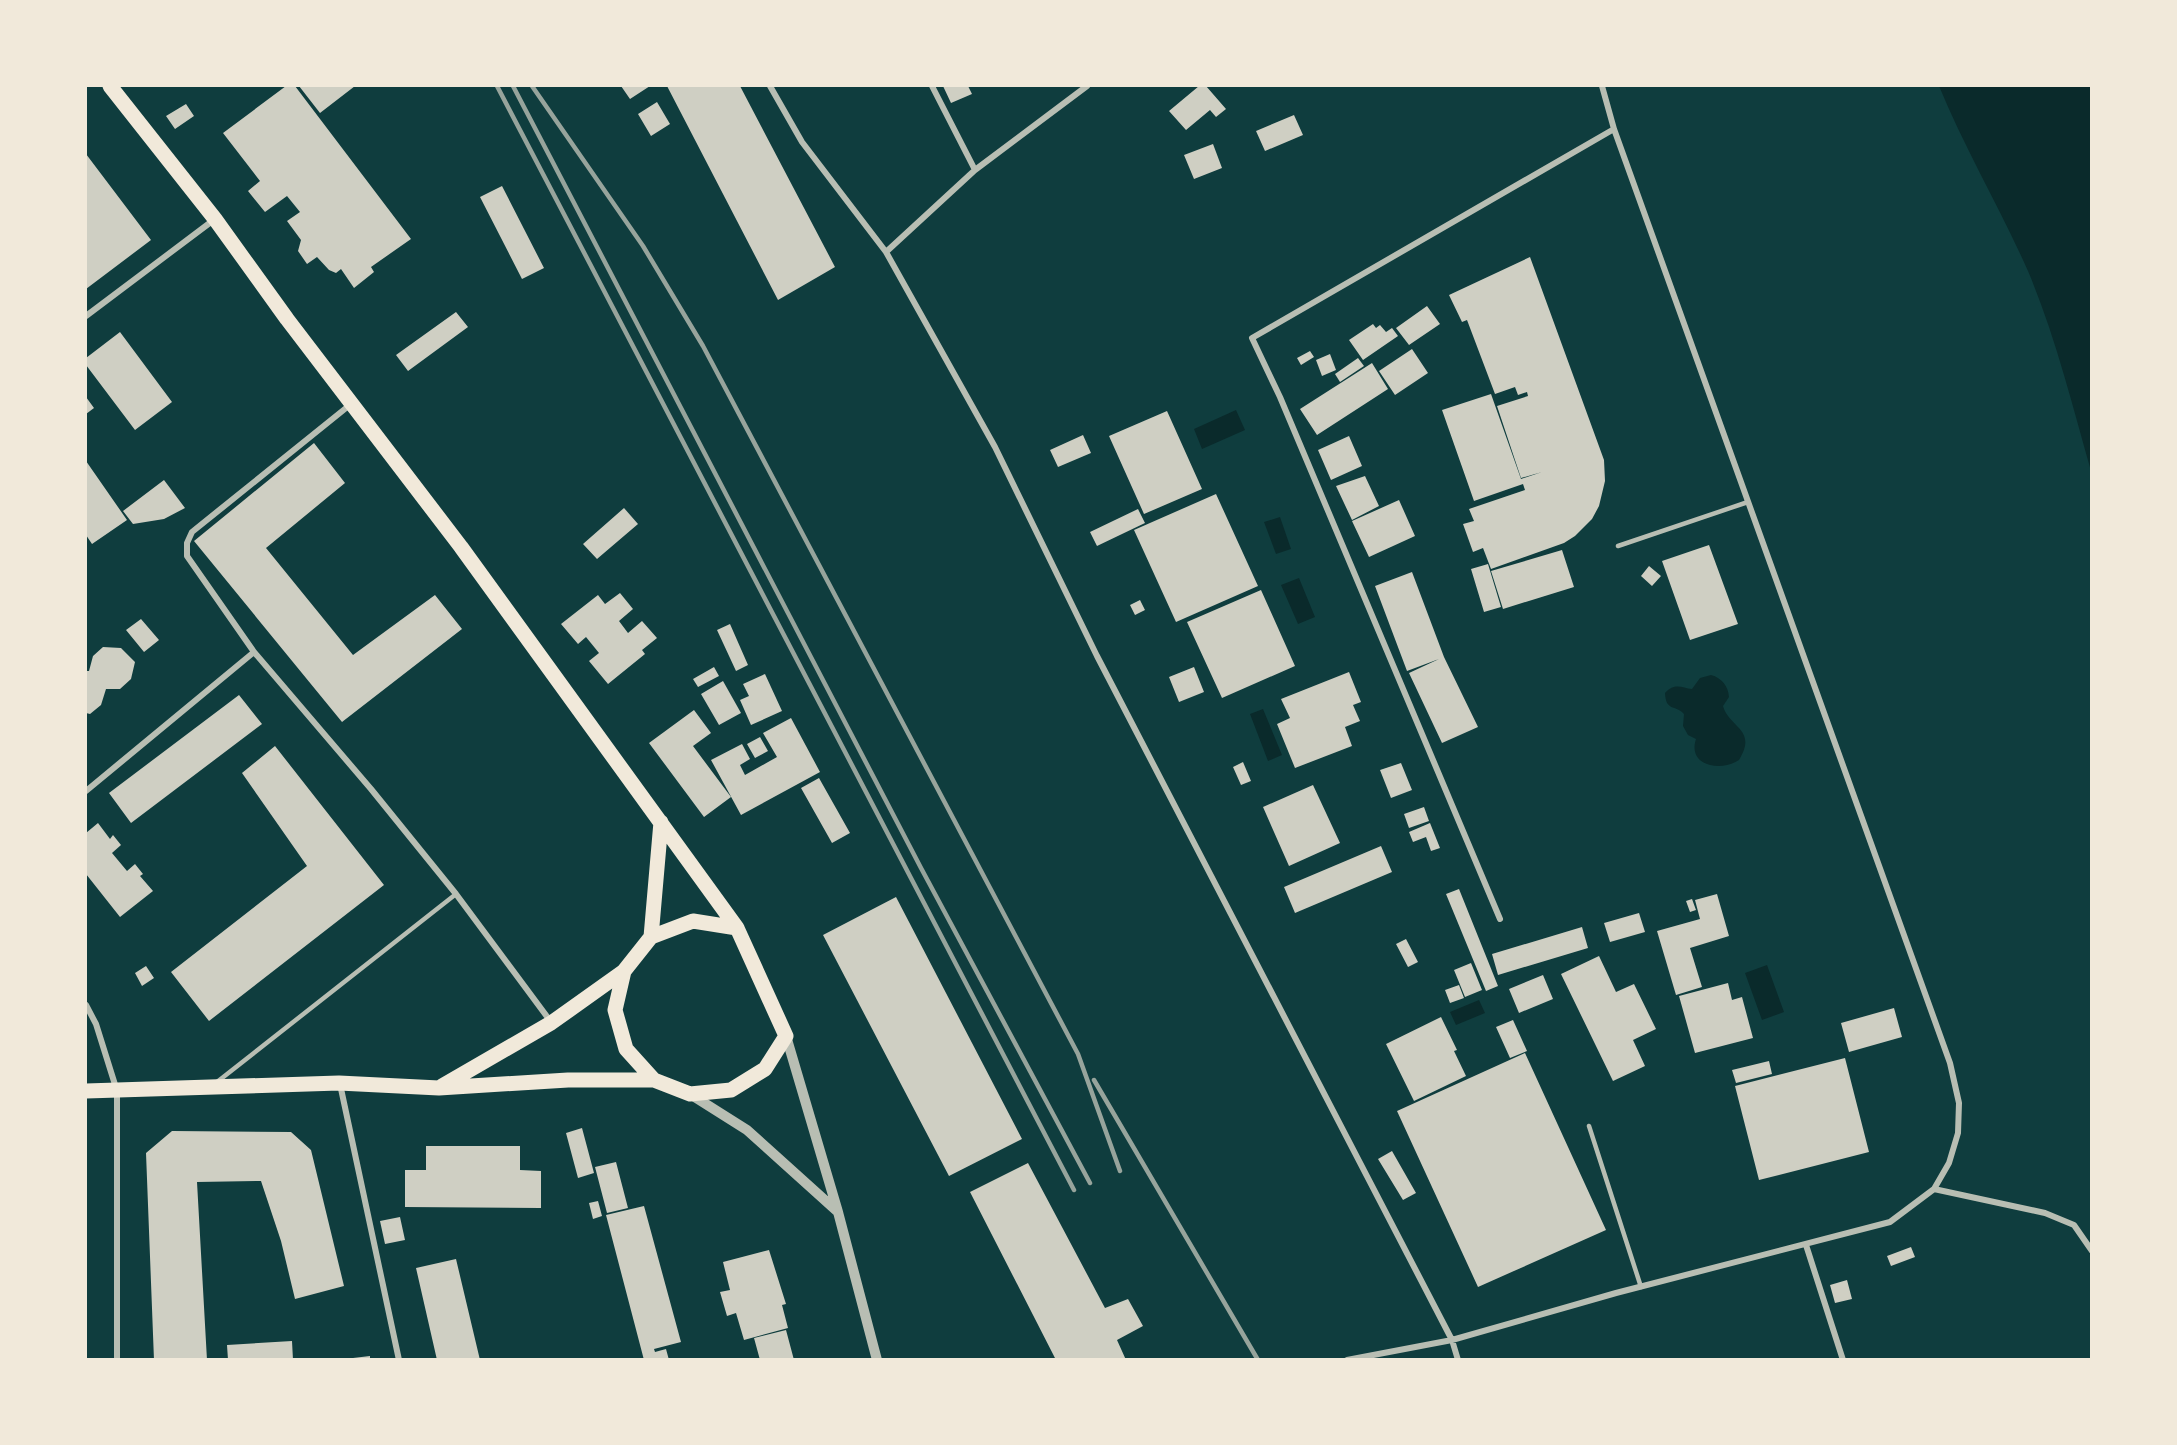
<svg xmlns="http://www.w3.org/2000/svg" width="2177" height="1445" viewBox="0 0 2177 1445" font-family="'Work Sans',sans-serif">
  <rect width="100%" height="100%" fill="#0f3d3e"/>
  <!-- water -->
  <path fill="#0a2a2b" d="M 1939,86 L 2091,86 L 2091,471 C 2072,404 2055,335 2028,271 C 2000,208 1965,149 1939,86 Z
    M 1236,410 L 1245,430 L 1202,449 L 1194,429 Z
    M 1280,517 L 1291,549 L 1276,554 L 1264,522 Z
    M 1299,578 L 1315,617 L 1298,624 L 1281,585 Z
    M 1711,675 C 1722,678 1728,686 1729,697 L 1723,706 C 1729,728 1758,729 1739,760 C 1721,772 1687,766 1696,739 L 1688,735 L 1683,726 L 1684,714 C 1675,704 1666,712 1665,693 C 1675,682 1682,688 1692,689 L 1700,678 Z
    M 1263,709 L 1282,755 L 1268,761 L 1250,714 Z
    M 1767,965 L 1784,1012 L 1762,1020 L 1745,973 Z
    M 1479,1000 L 1485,1013 L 1456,1025 L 1450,1012 Z"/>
  <!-- building -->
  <path fill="#cfcfc3" d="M 286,86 L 295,86 L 411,239 L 371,267 L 374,272 L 354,288 L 341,269 L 336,273 L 329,270 L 317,257 L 307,264 L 298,251 L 301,240 L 287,221 L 300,212 L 287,196 L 265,212 L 248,191 L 260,181 L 223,133 Z
    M 299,86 L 355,86 L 320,113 Z
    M 621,86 L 650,86 L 630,99 Z
    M 667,86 L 740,86 L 835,267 L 778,300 Z
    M 943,86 L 968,86 L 972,94 L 951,103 Z
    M 1199,86 L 1206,86 L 1226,109 L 1216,117 L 1210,110 L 1186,130 L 1169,111 Z
    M 657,102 L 670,124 L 651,136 L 638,114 Z
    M 186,104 L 194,116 L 175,129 L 166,116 Z
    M 1294,115 L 1303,135 L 1265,151 L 1256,131 Z
    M 1213,144 L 1222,168 L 1194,179 L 1184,155 Z
    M 86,154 L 151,240 L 86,289 Z
    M 502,186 L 544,268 L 522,279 L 480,197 Z
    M 1530,257 L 1604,460 L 1605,481 L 1599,506 L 1592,519 L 1575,536 L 1564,543 L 1491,569 L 1483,548 L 1473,552 L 1463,524 L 1474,521 L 1469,509 L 1525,490 L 1523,484 L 1474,501 L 1442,410 L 1491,394 L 1521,479 L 1542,472 L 1521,478 L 1497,406 L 1528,396 L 1527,392 L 1518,395 L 1515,387 L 1495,394 L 1467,320 L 1462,322 L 1449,295 Z
    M 1427,306 L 1440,324 L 1409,345 L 1396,328 Z
    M 456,312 L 468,327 L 408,371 L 396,355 Z
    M 1373,324 L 1376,328 L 1380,325 L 1386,332 L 1392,328 L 1398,336 L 1363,360 L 1349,340 Z
    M 120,332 L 172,402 L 135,430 L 86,365 L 86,358 Z
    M 1412,349 L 1428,373 L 1395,395 L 1379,371 Z
    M 1310,351 L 1314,357 L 1301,365 L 1297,358 Z
    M 1330,354 L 1336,370 L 1322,376 L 1316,360 Z
    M 1358,358 L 1364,366 L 1340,382 L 1335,374 Z
    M 1372,363 L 1388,389 L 1317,435 L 1300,409 Z
    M 86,397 L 94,408 L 86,414 Z
    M 1167,411 L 1202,489 L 1144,514 L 1109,436 Z
    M 1083,435 L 1091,453 L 1058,467 L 1050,450 Z
    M 1349,436 L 1362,466 L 1331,480 L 1318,450 Z
    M 314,443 L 345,483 L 266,548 L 353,655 L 435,595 L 462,629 L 342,722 L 194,541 Z
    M 86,461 L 127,520 L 92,544 L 86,535 Z
    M 1365,476 L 1379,506 L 1352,520 L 1336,486 Z
    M 164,480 L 185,508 L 164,519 L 133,524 L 123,511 Z
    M 1216,494 L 1258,586 L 1176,622 L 1134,530 Z
    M 1399,500 L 1415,536 L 1369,557 L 1352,521 Z
    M 624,508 L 638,524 L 597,559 L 583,544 Z
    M 1138,509 L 1145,523 L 1097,546 L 1090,532 Z
    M 1709,545 L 1738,624 L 1690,640 L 1662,561 Z
    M 1562,550 L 1574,587 L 1503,609 L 1491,571 Z
    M 1488,564 L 1501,607 L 1484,612 L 1471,569 Z
    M 1649,566 L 1661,576 L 1652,586 L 1641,576 Z
    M 1412,572 L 1444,657 L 1478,727 L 1442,743 L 1409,673 L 1439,659 L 1407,671 L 1375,586 Z
    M 1261,590 L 1295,666 L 1222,698 L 1187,622 Z
    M 620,593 L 633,609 L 619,621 L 628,633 L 642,621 L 657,638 L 642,650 L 645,654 L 608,684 L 589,661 L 599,653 L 586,637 L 578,644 L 561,624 L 598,595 L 605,604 Z
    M 1140,600 L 1145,610 L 1135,615 L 1130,605 Z
    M 141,619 L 159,640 L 144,652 L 126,630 Z
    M 730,624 L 748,665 L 736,671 L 717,630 Z
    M 103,647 L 121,648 L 135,662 L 131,679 L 120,689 L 106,689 L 101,705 L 90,714 L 86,713 L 86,671 L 89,671 L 93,656 Z
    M 714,667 L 719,676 L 698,687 L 693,679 Z
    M 1194,667 L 1204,692 L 1179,702 L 1169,677 Z
    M 1349,672 L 1361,702 L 1353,705 L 1360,721 L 1345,727 L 1352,746 L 1295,768 L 1277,724 L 1290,718 L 1281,699 Z
    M 765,674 L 782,711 L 751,725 L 740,700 L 749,696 L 743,684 Z
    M 723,681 L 741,713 L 719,725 L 701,694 Z
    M 239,695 L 262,724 L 131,823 L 109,793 Z
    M 694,710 L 711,733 L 693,746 L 731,797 L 704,817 L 649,743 Z
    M 791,718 L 820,772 L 741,815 L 711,760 L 742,744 L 750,759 L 740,765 L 745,775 L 777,757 L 763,733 Z
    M 760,737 L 768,751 L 755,758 L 747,744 Z
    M 275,746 L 384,885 L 209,1021 L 171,972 L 307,866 L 242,773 Z
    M 1243,762 L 1251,781 L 1241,785 L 1233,767 Z
    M 1401,763 L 1412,790 L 1391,798 L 1380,770 Z
    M 819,778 L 850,833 L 832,843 L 801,788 Z
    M 1313,785 L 1340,843 L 1289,866 L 1263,807 Z
    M 1424,807 L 1429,821 L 1409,828 L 1404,814 Z
    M 98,823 L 110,839 L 113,835 L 121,845 L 112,853 L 127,871 L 135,864 L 143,874 L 140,876 L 153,891 L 120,917 L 86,874 L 86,833 Z
    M 1430,823 L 1440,848 L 1431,851 L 1426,837 L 1413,842 L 1409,832 Z
    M 1381,846 L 1392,872 L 1295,913 L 1284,887 Z
    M 1459,889 L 1498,986 L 1486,991 L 1446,894 Z
    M 1717,894 L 1729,936 L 1690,948 L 1702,987 L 1676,995 L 1657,931 L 1700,919 L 1695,900 Z
    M 896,897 L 1022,1139 L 949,1176 L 823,935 Z
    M 1692,899 L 1696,910 L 1690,912 L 1686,901 Z
    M 1639,913 L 1645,932 L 1610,942 L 1604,923 Z
    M 1582,927 L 1588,948 L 1498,975 L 1492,954 Z
    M 1406,939 L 1418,962 L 1408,967 L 1396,944 Z
    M 1599,956 L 1616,992 L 1634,984 L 1656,1029 L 1633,1040 L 1645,1066 L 1613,1081 L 1561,974 Z
    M 1471,963 L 1482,990 L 1465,997 L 1454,970 Z
    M 146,966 L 154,978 L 142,986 L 135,973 Z
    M 1543,975 L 1553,999 L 1519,1013 L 1509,989 Z
    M 1728,983 L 1732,1000 L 1742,997 L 1753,1038 L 1695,1053 L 1679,996 Z
    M 1459,985 L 1464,998 L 1450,1003 L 1445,990 Z
    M 1894,1008 L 1902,1037 L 1849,1052 L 1841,1023 Z
    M 1441,1017 L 1457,1050 L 1454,1051 L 1466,1076 L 1414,1101 L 1386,1044 Z
    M 1513,1020 L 1527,1051 L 1510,1058 L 1496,1027 Z
    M 1525,1053 L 1606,1230 L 1478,1287 L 1397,1111 Z
    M 1845,1058 L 1869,1152 L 1759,1180 L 1735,1086 Z
    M 1769,1061 L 1772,1074 L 1736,1083 L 1732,1070 Z
    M 582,1128 L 594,1173 L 578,1178 L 566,1133 Z
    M 172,1131 L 291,1132 L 311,1150 L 344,1286 L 295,1299 L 281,1241 L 261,1181 L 197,1182 L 207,1360 L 154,1360 L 146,1153 Z
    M 426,1146 L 520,1146 L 520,1170 L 541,1171 L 541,1208 L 405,1207 L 405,1170 L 426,1170 Z
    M 1392,1151 L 1416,1193 L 1403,1200 L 1378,1159 Z
    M 616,1162 L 628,1208 L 607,1213 L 595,1167 Z
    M 1028,1163 L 1105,1308 L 1128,1299 L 1143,1326 L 1117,1340 L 1126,1360 L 1056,1360 L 970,1192 Z
    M 598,1201 L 602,1216 L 593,1219 L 589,1203 Z
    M 644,1206 L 681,1342 L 654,1349 L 655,1352 L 666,1349 L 669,1360 L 644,1360 L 606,1215 Z
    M 400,1217 L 405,1240 L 385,1244 L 380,1221 Z
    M 1911,1247 L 1915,1257 L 1891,1266 L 1887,1256 Z
    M 769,1250 L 786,1304 L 782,1305 L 788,1328 L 744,1340 L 736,1313 L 727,1316 L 720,1292 L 730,1290 L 723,1262 Z
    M 456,1259 L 480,1360 L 437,1360 L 416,1268 Z
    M 1847,1280 L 1852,1299 L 1835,1303 L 1830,1285 Z
    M 786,1330 L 794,1360 L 760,1360 L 754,1338 Z
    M 292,1341 L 293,1360 L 228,1360 L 227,1345 Z
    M 370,1356 L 370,1360 L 353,1360 L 353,1358 Z"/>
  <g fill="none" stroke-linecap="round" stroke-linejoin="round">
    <!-- service -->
    <path stroke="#b8beb3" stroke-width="4.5" d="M 1618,546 L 1748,502
      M 217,1082 L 456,894
      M 1589,1126 L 1641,1287"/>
    <!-- minor -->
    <path stroke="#b8beb3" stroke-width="6" d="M 770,86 L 802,142 L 886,252 L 995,447 L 1097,656 L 1452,1340 L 1458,1360
      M 932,86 L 975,170
      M 886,252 L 975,170 L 1087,86
      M 86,316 L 215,219
      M 351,404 L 192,532 L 187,543 L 187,556 L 254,652 L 371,789 L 456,894 L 551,1022
      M 86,791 L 254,652
      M 1500,919 L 1280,397 L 1252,338 L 1614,129
      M 86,1005 L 96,1024 L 117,1091 L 117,1360
      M 340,1084 L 399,1360
      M 1934,1189 L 2045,1213 L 2074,1225 L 2092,1251
      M 1806,1245 L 1843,1360
      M 1347,1360 L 1452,1340 L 1616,1293 L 1890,1222 L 1934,1189 L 1949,1163 L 1958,1133 L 1959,1103 L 1950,1063 L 1614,129 L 1602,86"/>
    <!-- tertiary -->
    <path stroke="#b8beb3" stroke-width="10" d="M 786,1036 L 838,1212 L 877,1360
      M 690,1094 L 747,1130 L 838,1212"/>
    <!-- primary -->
    <path stroke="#f1e9da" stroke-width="15" d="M 110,86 L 215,219 L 287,319 L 461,547 L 737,928
      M 693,921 L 737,928 L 786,1036 L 765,1069 L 731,1090 L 690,1094 L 654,1080 L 626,1049 L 615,1010 L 624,971 L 651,937 Z
      M 651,937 L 661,822
      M 442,1086 L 551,1023 L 624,971
      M 86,1091 L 339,1083 L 439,1088 L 568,1080 L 654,1080"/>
    <!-- rail -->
    <path stroke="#97a49c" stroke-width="4.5" d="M 497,86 L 1074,1190
      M 513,86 L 921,868 L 1090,1183
      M 532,86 L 643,246 L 703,346 L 1078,1054 L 1120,1171
      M 1094,1080 L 1258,1360"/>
  </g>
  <!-- border -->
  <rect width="2177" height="1445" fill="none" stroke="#f1e9da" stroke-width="174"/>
</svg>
